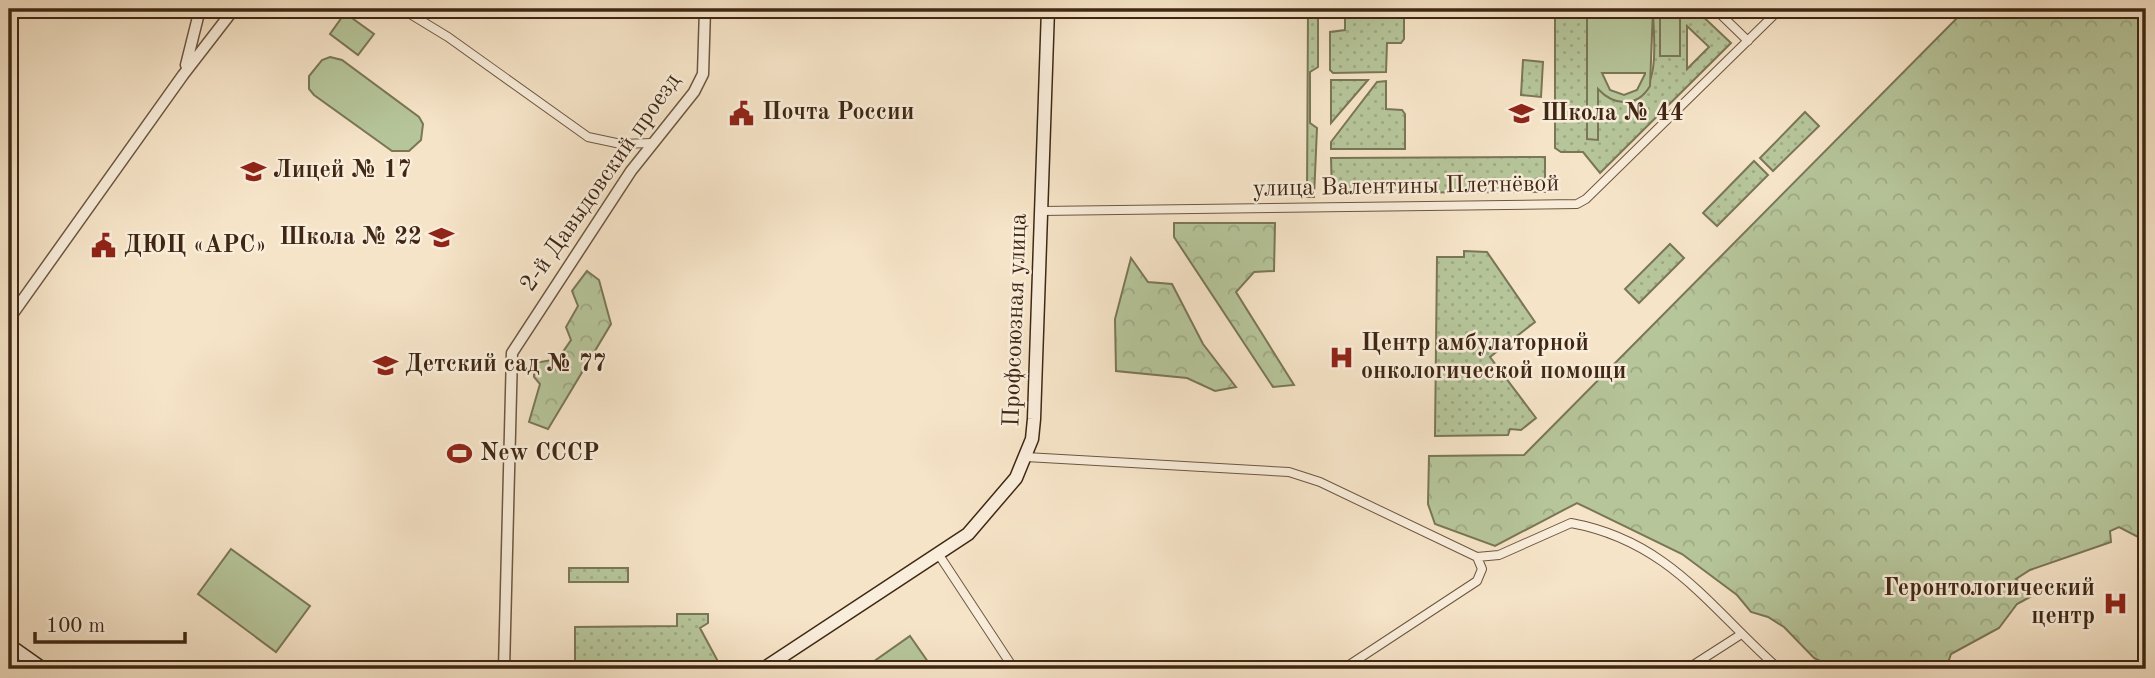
<svg xmlns="http://www.w3.org/2000/svg" width="2155" height="678" viewBox="0 0 2155 678" font-family="'Old Standard TT',serif">
  <defs>
    <pattern id="green-dots" width="8" height="8" patternUnits="userSpaceOnUse" patternTransform="scale(1.75)"><rect width="8" height="8" fill="#b6c59a"/><path d="M2 2h.1M6 6h.1" fill="none" stroke="#9ea984" stroke-width="1.8" stroke-linecap="round"/></pattern>
    <pattern id="forest-crowns" width="20" height="18" patternUnits="userSpaceOnUse" patternTransform="scale(1.75)"><rect width="20" height="18" fill="#b6c59a"/><path d="M2 6a3 3 0 1 1 6 0M12 15a3 3 0 1 1 6 0" fill="none" stroke="#9ea984"/></pattern>
  </defs>
  <rect width="100%" height="100%" fill="#f6e4c8"/>
  <filter id="stains"><feTurbulence type="fractalNoise" baseFrequency=".00286" numOctaves="4"/><feColorMatrix values="0 0 0 0 .2 0 0 0 0 .09 0 0 0 0 .02 0 0 0 .5 -.17"/></filter>
  <radialGradient id="worn" r=".72"><stop offset=".6" stop-color="#630" stop-opacity="0"/><stop offset="1" stop-color="#630" stop-opacity=".3"/></radialGradient>
  <!-- green -->
  <path fill="url(#green-dots)" stroke="#7a7656" stroke-width="2" fill-rule="evenodd" d="M 1308,9 L 1318,9 L 1318,67 L 1310,72 L 1310,123 L 1317,128 L 1314,197 L 1307,197 Z
    M 1345,9 L 1404,9 L 1404,39 L 1401,43 L 1387,43 L 1386,72 L 1333,73 L 1330,70 L 1330,32 L 1345,30 Z
    M 1555,9 L 1587,9 L 1587,139 L 1598,139 L 1598,88 L 1630,102 C 1663,90 1653,36 1653,9 L 1695,9 L 1731,43 L 1600,173 L 1583,152 L 1561,152 L 1555,148 ZM 1687,26 L 1709,47 L 1687,69 Z
    M 1523,60 L 1543,62 L 1541,97 L 1521,95 Z
    M 1331,80 L 1368,80 L 1331,123 Z
    M 1386,81 L 1386,109 L 1402,110 L 1405,114 L 1405,149 L 1331,149 L 1331,142 L 1377,82 Z
    M 1805,112 L 1819,126 L 1773,171 L 1760,158 Z
    M 1545,157 L 1545,192 L 1332,193 L 1331,158 Z
    M 1754,161 L 1768,175 L 1717,226 L 1703,213 Z
    M 1670,244 L 1684,258 L 1639,303 L 1625,289 Z
    M 1464,251 L 1487,252 L 1535,322 L 1490,357 L 1536,418 L 1521,430 L 1510,429 L 1508,435 L 1435,436 L 1437,257 L 1464,257 Z
    M 569,568 L 628,568 L 628,582 L 569,582 Z
    M 677,614 L 708,614 L 708,623 L 700,628 L 722,669 L 575,669 L 575,627 L 677,626 Z"/>
  <!-- forest -->
  <path fill="url(#forest-crowns)" stroke="#7a7656" stroke-width="2" d="M 1966,9 L 2146,9 L 2146,541 L 2119,527 L 2110,531 L 2111,542 L 2030,570 L 2016,579 L 2032,596 L 2017,604 L 1999,628 L 1951,654 L 1946,669 L 1836,669 L 1814,658 L 1784,627 L 1768,617 L 1751,612 L 1737,595 L 1682,554 L 1577,503 L 1495,546 L 1435,524 L 1428,504 L 1429,456 L 1524,455 Z
    M 1174,223 L 1275,223 L 1274,271 L 1254,272 L 1236,292 L 1294,385 L 1273,387 L 1174,237 Z
    M 1131,258 L 1148,282 L 1172,284 L 1203,344 L 1236,387 L 1215,391 L 1187,378 L 1116,371 L 1115,319 Z
    M 587,271 L 599,280 L 611,324 L 548,429 L 529,422 L 540,384 L 534,377 L 534,363 L 558,359 L 571,340 L 566,327 L 578,306 L 572,291 Z"/>
  <!-- pitch -->
  <path fill="#b6c59a" stroke="#7a7656" stroke-width="2" fill-rule="evenodd" d="M 1587,9 L 1653,9 L 1650,86 C 1637,108 1614,106 1598,89 L 1598,140 L 1587,139 ZM 1602,73 L 1645,73 L 1645,74 L 1637,90 L 1624,95 L 1610,90 Z
    M 345,13 L 374,34 L 358,55 L 330,34 Z
    M 1660,17 L 1680,17 L 1680,56 L 1660,56 Z
    M 330,57 L 342,60 L 419,117 L 423,124 L 421,140 L 409,151 L 392,151 L 314,95 L 309,89 L 309,76 L 322,60 Z
    M 231,549 L 310,606 L 276,652 L 198,594 Z
    M 910,636 L 933,669 L 863,669 Z"/>
  <g fill="none" stroke-linecap="round" stroke-linejoin="round">
    <defs>
      <path id="minor" d="M 402,9 L 448,37 L 588,137 L 621,144 L 651,143
        M 1715,9 L 1748,41
        M 1041,211 L 1577,204 L 1586,199 L 1780,9
        M 1026,457 L 1289,472 L 1320,482 L 1477,557 L 1482,569 L 1477,581 L 1343,669
        M 939,555 L 1014,669
        M 1477,557 L 1499,555 L 1571,523 C 1669,541 1710,608 1779,669
        M 1687,669 L 1740,635"/>
      <path id="tertiary" d="M 186,65 L 200,9
        M 9,319 L 183,75 L 234,9
        M 504,669 L 512,353 L 631,171 L 694,92 L 703,74 L 705,9"/>
      <path id="secondary" d="M 9,645 L 43,669
        M 763,669 L 968,534 L 1016,478 L 1032,439 L 1034,419 L 1048,9"/>
    </defs>
    <!-- minor casing -->
    <use href="#minor" stroke="#6d5640" stroke-width="10"/>
    <!-- tertiary casing -->
    <use href="#tertiary" stroke="#6d5640" stroke-width="13"/>
    <!-- secondary casing -->
    <use href="#secondary" stroke="#3f2713" stroke-width="15"/>
    <!-- minor -->
    <use href="#minor" stroke="#f9eddb" stroke-width="8"/>
    <!-- tertiary -->
    <use href="#tertiary" stroke="#f9eddb" stroke-width="10"/>
    <!-- secondary -->
    <use href="#secondary" stroke="#f9eddb" stroke-width="12"/>
  </g>
  <!-- icons -->
  <defs>
    <symbol id="civic-bare" viewBox="-9 -9 18 18"><path d="M-.6-6.5H3V-4.5H.6V-3L4-1V1h2V6H-6V1h2V-1L-.6-3ZM-1.2 2.5V6h2.4V2.5Z" fill="#8f2418" stroke="#f9eddb" stroke-width="2.5" paint-order="stroke"/></symbol>
    <symbol id="school-bare" viewBox="-9 -9 18 18"><path d="M0-5L7-2L0 1L-7-2ZM-4 1L0 2.5L4 1V4Q0 6-4 4Z" fill="#8f2418" stroke="#f9eddb" stroke-width="2.5" paint-order="stroke"/></symbol>
    <symbol id="hospital-bare" viewBox="-9 -9 18 18"><path d="M-5-5h3v3.5h4V-5h3V5h-3V1.5h-4V5h-3Z" fill="#8f2418" stroke="#f9eddb" stroke-width="2.5" paint-order="stroke"/></symbol>
    <symbol id="stadium-bare" viewBox="-9 -9 18 18"><path d="M0-5a6.5 5 0 1 0 0 10a6.5 5 0 1 0 0-10ZM-3.5-1.8h7v3.6h-7Z" fill="#8f2418" stroke="#f9eddb" stroke-width="2.5" paint-order="stroke"/></symbol>
  </defs>
  <g fill-rule="evenodd">
    <use href="#civic-bare" x="724" y="96" width="35" height="35"/>
    <use href="#school-bare" x="1504" y="96" width="35" height="35"/>
    <use href="#school-bare" x="236" y="154" width="35" height="35"/>
    <use href="#school-bare" x="424" y="220" width="35" height="35"/>
    <use href="#civic-bare" x="86" y="228" width="35" height="35"/>
    <use href="#hospital-bare" x="1324" y="340" width="35" height="35"/>
    <use href="#school-bare" x="368" y="348" width="35" height="35"/>
    <use href="#stadium-bare" x="442" y="436" width="35" height="35"/>
    <use href="#hospital-bare" x="2098" y="586" width="35" height="35"/>
  </g>
  <g text-anchor="middle" dominant-baseline="central" stroke-width="5" stroke-linejoin="round" paint-order="stroke">
    <!-- poi labels -->
    <g font-size="24" font-weight="bold" fill="#3f2713" stroke="#f9eddb" text-anchor="start">
      <text x="762" y="113">Почта России</text>
      <text x="1541" y="114">Школа № 44</text>
      <text x="273" y="171">Лицей № 17</text>
      <text x="422" y="238" text-anchor="end">Школа № 22</text>
      <text x="124" y="246">ДЮЦ «АРС»</text>
      <text x="1361" y="344">Центр амбулаторной<tspan x="1361" dy="28">онкологической помощи</tspan></text>
      <text x="405" y="365">Детский сад № 77</text>
      <text x="480" y="454">New СССР</text>
      <text x="2095" y="589" text-anchor="end">Геронтологический<tspan x="2095" dy="28">центр</tspan></text>
    </g>
    <!-- street labels -->
    <g font-size="24" fill="#3f2713" stroke="#f9eddb">
      <text transform="translate(601 183) rotate(-55)">2-й Давыдовский проезд</text>
      <text transform="translate(1406 187) rotate(-1)">улица Валентины Плетнёвой</text>
      <text transform="translate(1016 320) rotate(-88)">Профсоюзная улица</text>
    </g>
  </g>
  <!-- margin -->
  <rect width="2155" height="678" fill="none" stroke="#f6e4c8" stroke-width="35"/>
  <rect x="10" y="10" width="2134" height="657" fill="none" stroke="#3f2713" stroke-width="3.5"/>
  <rect x="18" y="18" width="2120" height="643" fill="none" stroke="#3f2713" stroke-width="2"/>
  <!-- scale -->
  <path d="M35 632v10h150v-10" fill="none" stroke="#3f2713" stroke-width="3.5"/>
  <text x="46" y="632" font-size="21" fill="#3f2713" stroke="#f9eddb" stroke-width="5" paint-order="stroke">100 m</text>
  <rect width="100%" height="100%" filter="url(#stains)"/>
  <rect width="100%" height="100%" fill="url(#worn)"/>
</svg>
